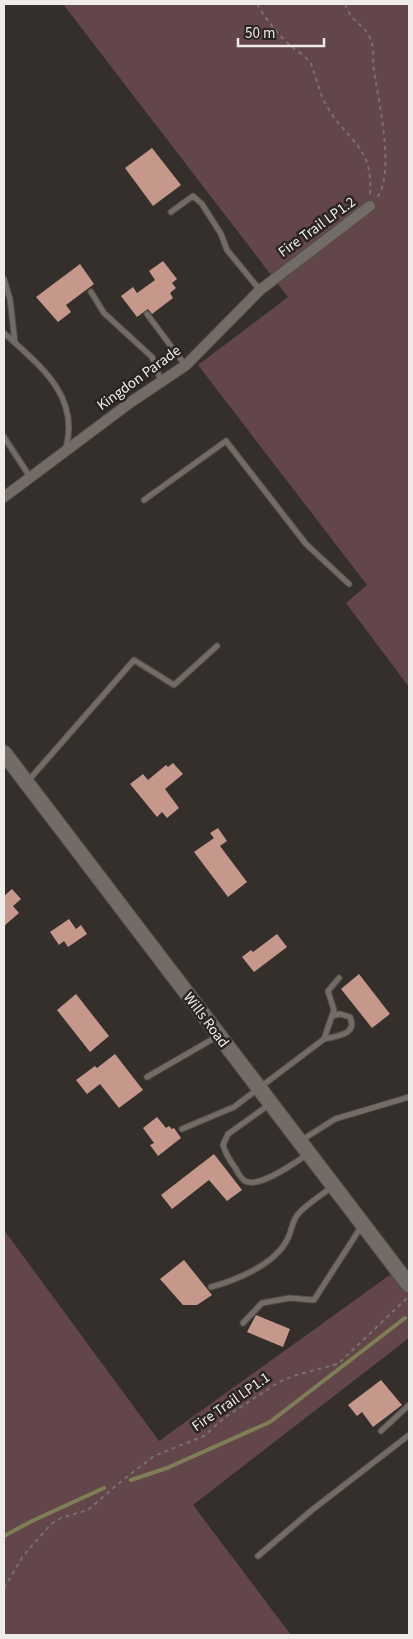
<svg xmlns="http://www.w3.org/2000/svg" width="413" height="1639" viewBox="0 0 413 1639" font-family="'Source Sans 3',sans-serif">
  <rect width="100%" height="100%" fill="#352f2b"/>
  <!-- green -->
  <path fill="#624649" d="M 63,4 L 409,4 L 409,687 L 346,603 L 367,585 L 198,365 L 288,297 Z
    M 4,1230 L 159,1441 L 394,1272 L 409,1293 L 409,1338 L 193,1505 L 291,1635 L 4,1635 Z"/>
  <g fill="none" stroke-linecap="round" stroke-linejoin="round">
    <!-- stream -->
    <path stroke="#7f7e56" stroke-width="4" d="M 131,1480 L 167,1468 L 270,1422 L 405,1318
      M 4,1536 L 30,1522 L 104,1488"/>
  </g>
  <!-- building -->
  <path fill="#c5988b" d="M 152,148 L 181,185 L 153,206 L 125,168 Z
    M 163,261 L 177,279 L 172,283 L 176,288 L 170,293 L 173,298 L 152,314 L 148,309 L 137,317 L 121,296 L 133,287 L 137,293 L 155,280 L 149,271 Z
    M 80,264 L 94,284 L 66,305 L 71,312 L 58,322 L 36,297 Z
    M 173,763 L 183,774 L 165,789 L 179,808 L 167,818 L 162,812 L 157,817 L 130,784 L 143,774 L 148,780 L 166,765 L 168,767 Z
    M 218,828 L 227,841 L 220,846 L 247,882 L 228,897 L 194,852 L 214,838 L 210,833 Z
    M 12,889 L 21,899 L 13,906 L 19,913 L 4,926 L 4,896 Z
    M 69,919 L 76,929 L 81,925 L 87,934 L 68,947 L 64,941 L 59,945 L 50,932 Z
    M 277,934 L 287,947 L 254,972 L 242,957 L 251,950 L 253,952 Z
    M 359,974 L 390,1014 L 372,1028 L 341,989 Z
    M 76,994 L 109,1036 L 90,1052 L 57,1010 Z
    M 115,1054 L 143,1090 L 119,1108 L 100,1084 L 87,1094 L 76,1080 L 95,1066 L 97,1068 Z
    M 157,1117 L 166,1128 L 169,1126 L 172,1129 L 174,1128 L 181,1138 L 158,1156 L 150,1145 L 154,1143 L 143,1128 Z
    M 214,1154 L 242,1190 L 227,1201 L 209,1180 L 172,1209 L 161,1195 Z
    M 184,1260 L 212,1295 L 197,1305 L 183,1305 L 160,1279 Z
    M 256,1315 L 290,1329 L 283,1347 L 247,1332 Z
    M 381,1380 L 402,1405 L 373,1427 L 362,1412 L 357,1416 L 348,1405 Z"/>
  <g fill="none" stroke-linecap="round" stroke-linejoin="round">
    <defs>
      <path id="lane" d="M 171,212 L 193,196 L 202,204 L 221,234 L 227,250 L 260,290
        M 4,279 L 10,299 L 15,343
        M 91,292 L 104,313 L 152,357 L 161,381
        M 147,314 L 185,365
        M 4,333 C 39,365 80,395 66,448
        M 4,437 L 30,477
        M 144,500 L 226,441 L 306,544 L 349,584
        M 28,781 L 134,660 L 174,685 L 217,646
        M 324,1039 C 336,1036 358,1035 350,1017 L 340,1014 L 332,1016
        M 147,1077 L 218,1036
        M 270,1104 L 228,1134 L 223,1145 C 226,1155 230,1161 236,1169 C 238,1173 242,1179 245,1181 C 259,1189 296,1162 308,1154
        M 182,1129 L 234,1107 L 324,1039 L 334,1010 L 328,991 L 339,978
        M 302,1140 L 335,1119 L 409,1097
        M 211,1287 C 237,1280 276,1264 288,1238 C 292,1230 292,1220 299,1213 C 308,1203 322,1195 333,1186
        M 243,1323 L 262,1303 L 290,1298 L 314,1300 L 361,1227
        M 381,1431 L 409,1405
        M 258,1556 L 312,1510 L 409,1435"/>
      <path id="street" d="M 4,497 L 131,402 L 186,365 L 260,290 L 370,206"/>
      <path id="secondary" d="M 4,753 L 409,1285"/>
    </defs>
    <!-- lane casing -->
    <use href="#lane" stroke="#534e4a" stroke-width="7"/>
    <!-- street casing -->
    <use href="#street" stroke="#534e4a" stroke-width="12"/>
    <!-- secondary casing -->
    <use href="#secondary" stroke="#534e4a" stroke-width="17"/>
    <!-- path -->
    <path stroke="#76716d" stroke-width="2" stroke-dasharray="4 4" stroke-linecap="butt" d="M 257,4 C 266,19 277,34 291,46 C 296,51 304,55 309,61 C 315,68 318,91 325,103 C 346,142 374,144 370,196
      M 345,4 C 354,31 376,22 373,64 C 377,96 397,173 376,199
      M 4,1588 L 23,1556 L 51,1524 L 61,1518 L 88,1510 L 119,1483 L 154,1456 L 204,1436 L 224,1418 L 279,1382 L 296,1375 L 338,1364 L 407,1298"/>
    <!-- lane -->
    <use href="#lane" stroke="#726b66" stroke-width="5"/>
    <!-- street -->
    <use href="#street" stroke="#726b66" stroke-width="10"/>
    <!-- secondary -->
    <use href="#secondary" stroke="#726b66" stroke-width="15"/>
  </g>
  <g text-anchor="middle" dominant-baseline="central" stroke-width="5" stroke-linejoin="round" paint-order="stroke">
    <!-- street labels -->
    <g font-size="15" fill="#eeebe8" stroke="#2b2521">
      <text transform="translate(317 227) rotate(-36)">Fire Trail LP1.2</text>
      <text transform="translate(139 378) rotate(-36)">Kingdon Parade</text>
      <text transform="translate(206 1020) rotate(53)">Wills Road</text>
      <text transform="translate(231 1402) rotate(-35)">Fire Trail LP1.1</text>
    </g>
  </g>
  <!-- border -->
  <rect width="413" height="1639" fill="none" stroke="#eeebe8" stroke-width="10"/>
  <!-- scale -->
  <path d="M238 38v8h86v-8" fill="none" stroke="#eeebe8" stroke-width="2.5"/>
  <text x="245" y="38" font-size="15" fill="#eeebe8" stroke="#2b2521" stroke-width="4" paint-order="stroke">50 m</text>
</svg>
